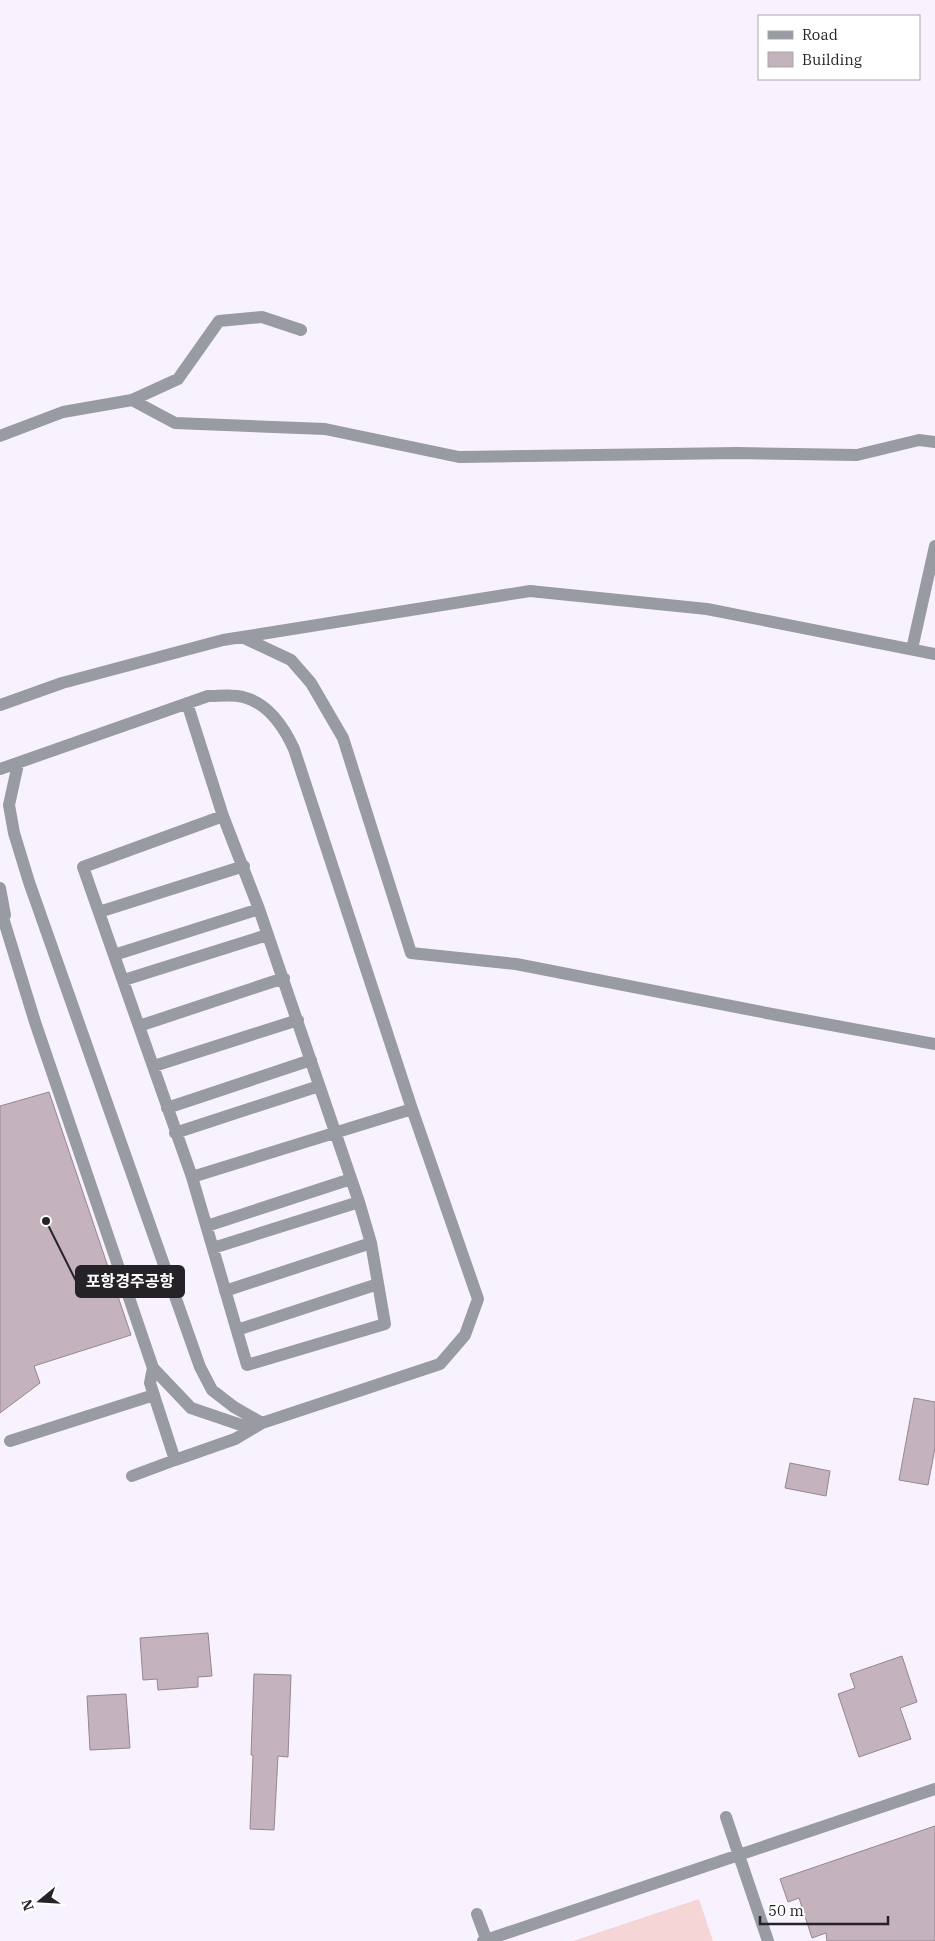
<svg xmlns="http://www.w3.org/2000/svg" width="935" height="1941" viewBox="0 0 935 1941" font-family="'IBM Plex Serif','Noto Sans KR',serif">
  <rect width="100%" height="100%" fill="#f8f2ff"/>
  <!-- green -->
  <path fill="#f5d5d6" d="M 699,1899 L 713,1941 L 573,1941 Z"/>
  <!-- building -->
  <path fill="#c4b3bd" stroke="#968690" d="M 49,1092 L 131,1335 L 34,1366 L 40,1383 L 0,1413 L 0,1106 Z
    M 914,1398 L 935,1402 L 935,1448 L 928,1485 L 899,1480 Z
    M 790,1463 L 830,1471 L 826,1496 L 785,1488 Z
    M 208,1633 L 212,1676 L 198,1677 L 198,1687 L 158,1690 L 157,1679 L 143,1680 L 140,1638 Z
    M 902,1656 L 917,1702 L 900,1708 L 911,1739 L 859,1757 L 838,1694 L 855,1688 L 850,1674 Z
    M 254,1674 L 291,1675 L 288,1757 L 278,1756 L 274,1830 L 250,1829 L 253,1755 L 251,1755 Z
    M 126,1694 L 130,1748 L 90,1750 L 87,1696 Z
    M 935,1826 L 935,1941 L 827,1941 L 826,1933 L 812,1938 L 799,1898 L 788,1902 L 780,1879 Z"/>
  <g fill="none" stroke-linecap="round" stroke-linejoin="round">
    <!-- minor -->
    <path stroke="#999ba2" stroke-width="12" d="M 132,400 L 175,423 L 325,429 L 459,457 L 737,453 L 857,455 L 919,440 L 935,442
      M 0,436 L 63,412 L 132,400 L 178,379 L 219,321 L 262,317 L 301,330
      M 242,637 L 291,660 L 311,683 L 343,738 L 411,953 L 516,964 L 777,1015 L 935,1044
      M 912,649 L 935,546
      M 187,703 L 223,816
      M 0,705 L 62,683 L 223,640 L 530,591 L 707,609 L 935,654
      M 18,764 L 9,805 L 14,833 L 29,882 L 200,1367 L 212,1390 L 234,1407 L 262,1423
      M 0,769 L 208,696 C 219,696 233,694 243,697 C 268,703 284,727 294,749 L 412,1109 L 478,1299 L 465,1335 L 440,1364 L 262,1423 L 235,1439 L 175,1460 L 150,1383 L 153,1368
      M 223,816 L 259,909 L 359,1202 L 371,1243 L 385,1324 L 247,1365 L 192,1177 L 83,867 Z
      M 0,888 L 5,915
      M 0,908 L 35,1022 L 153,1368 L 191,1408 L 241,1425 L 260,1423
      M 99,912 L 244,866
      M 114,955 L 259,909
      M 124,980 L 267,935
      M 139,1026 L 284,978
      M 154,1066 L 298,1020
      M 167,1108 L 311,1060
      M 175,1133 L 319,1086
      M 192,1177 L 412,1109
      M 207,1226 L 351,1179
      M 213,1248 L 359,1202
      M 225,1291 L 371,1243
      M 237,1330 L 378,1284
      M 10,1441 L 154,1395
      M 132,1476 L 175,1460
      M 726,1817 L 768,1941
      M 477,1914 L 487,1941
      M 483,1941 L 935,1789"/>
  </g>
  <!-- callouts -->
  <path fill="none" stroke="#252228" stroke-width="2" d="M46 1221L76 1281"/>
  <circle fill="#252228" stroke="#fff" stroke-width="2" cx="46" cy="1221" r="5"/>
  <rect fill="#252228" stroke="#252228" stroke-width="2" x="76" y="1266" width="108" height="31" rx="5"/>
  <g font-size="16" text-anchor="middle" font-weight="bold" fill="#fff">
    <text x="130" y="1287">포항경주공항</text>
  </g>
  <!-- legend -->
  <rect x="758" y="15" width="162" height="65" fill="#ffffff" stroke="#a8a7a9"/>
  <rect x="768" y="31" width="25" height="8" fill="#999ba2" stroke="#a8a7a9"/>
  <text x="802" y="40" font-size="15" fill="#252228">Road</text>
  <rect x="768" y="52" width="25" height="15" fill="#c4b3bd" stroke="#a8a7a9"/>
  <text x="802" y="65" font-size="15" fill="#252228">Building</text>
  <!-- north arrow -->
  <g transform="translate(40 1901) rotate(252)" stroke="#ffffff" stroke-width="4" paint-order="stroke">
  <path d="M0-4L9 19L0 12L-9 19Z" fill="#252228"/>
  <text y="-8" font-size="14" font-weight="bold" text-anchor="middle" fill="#252228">N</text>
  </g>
  <!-- scale -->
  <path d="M760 1916v8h128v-8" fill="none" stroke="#252228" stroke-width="2.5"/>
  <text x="768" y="1916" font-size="15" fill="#252228" stroke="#ffffff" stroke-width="4" paint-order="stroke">50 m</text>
</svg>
